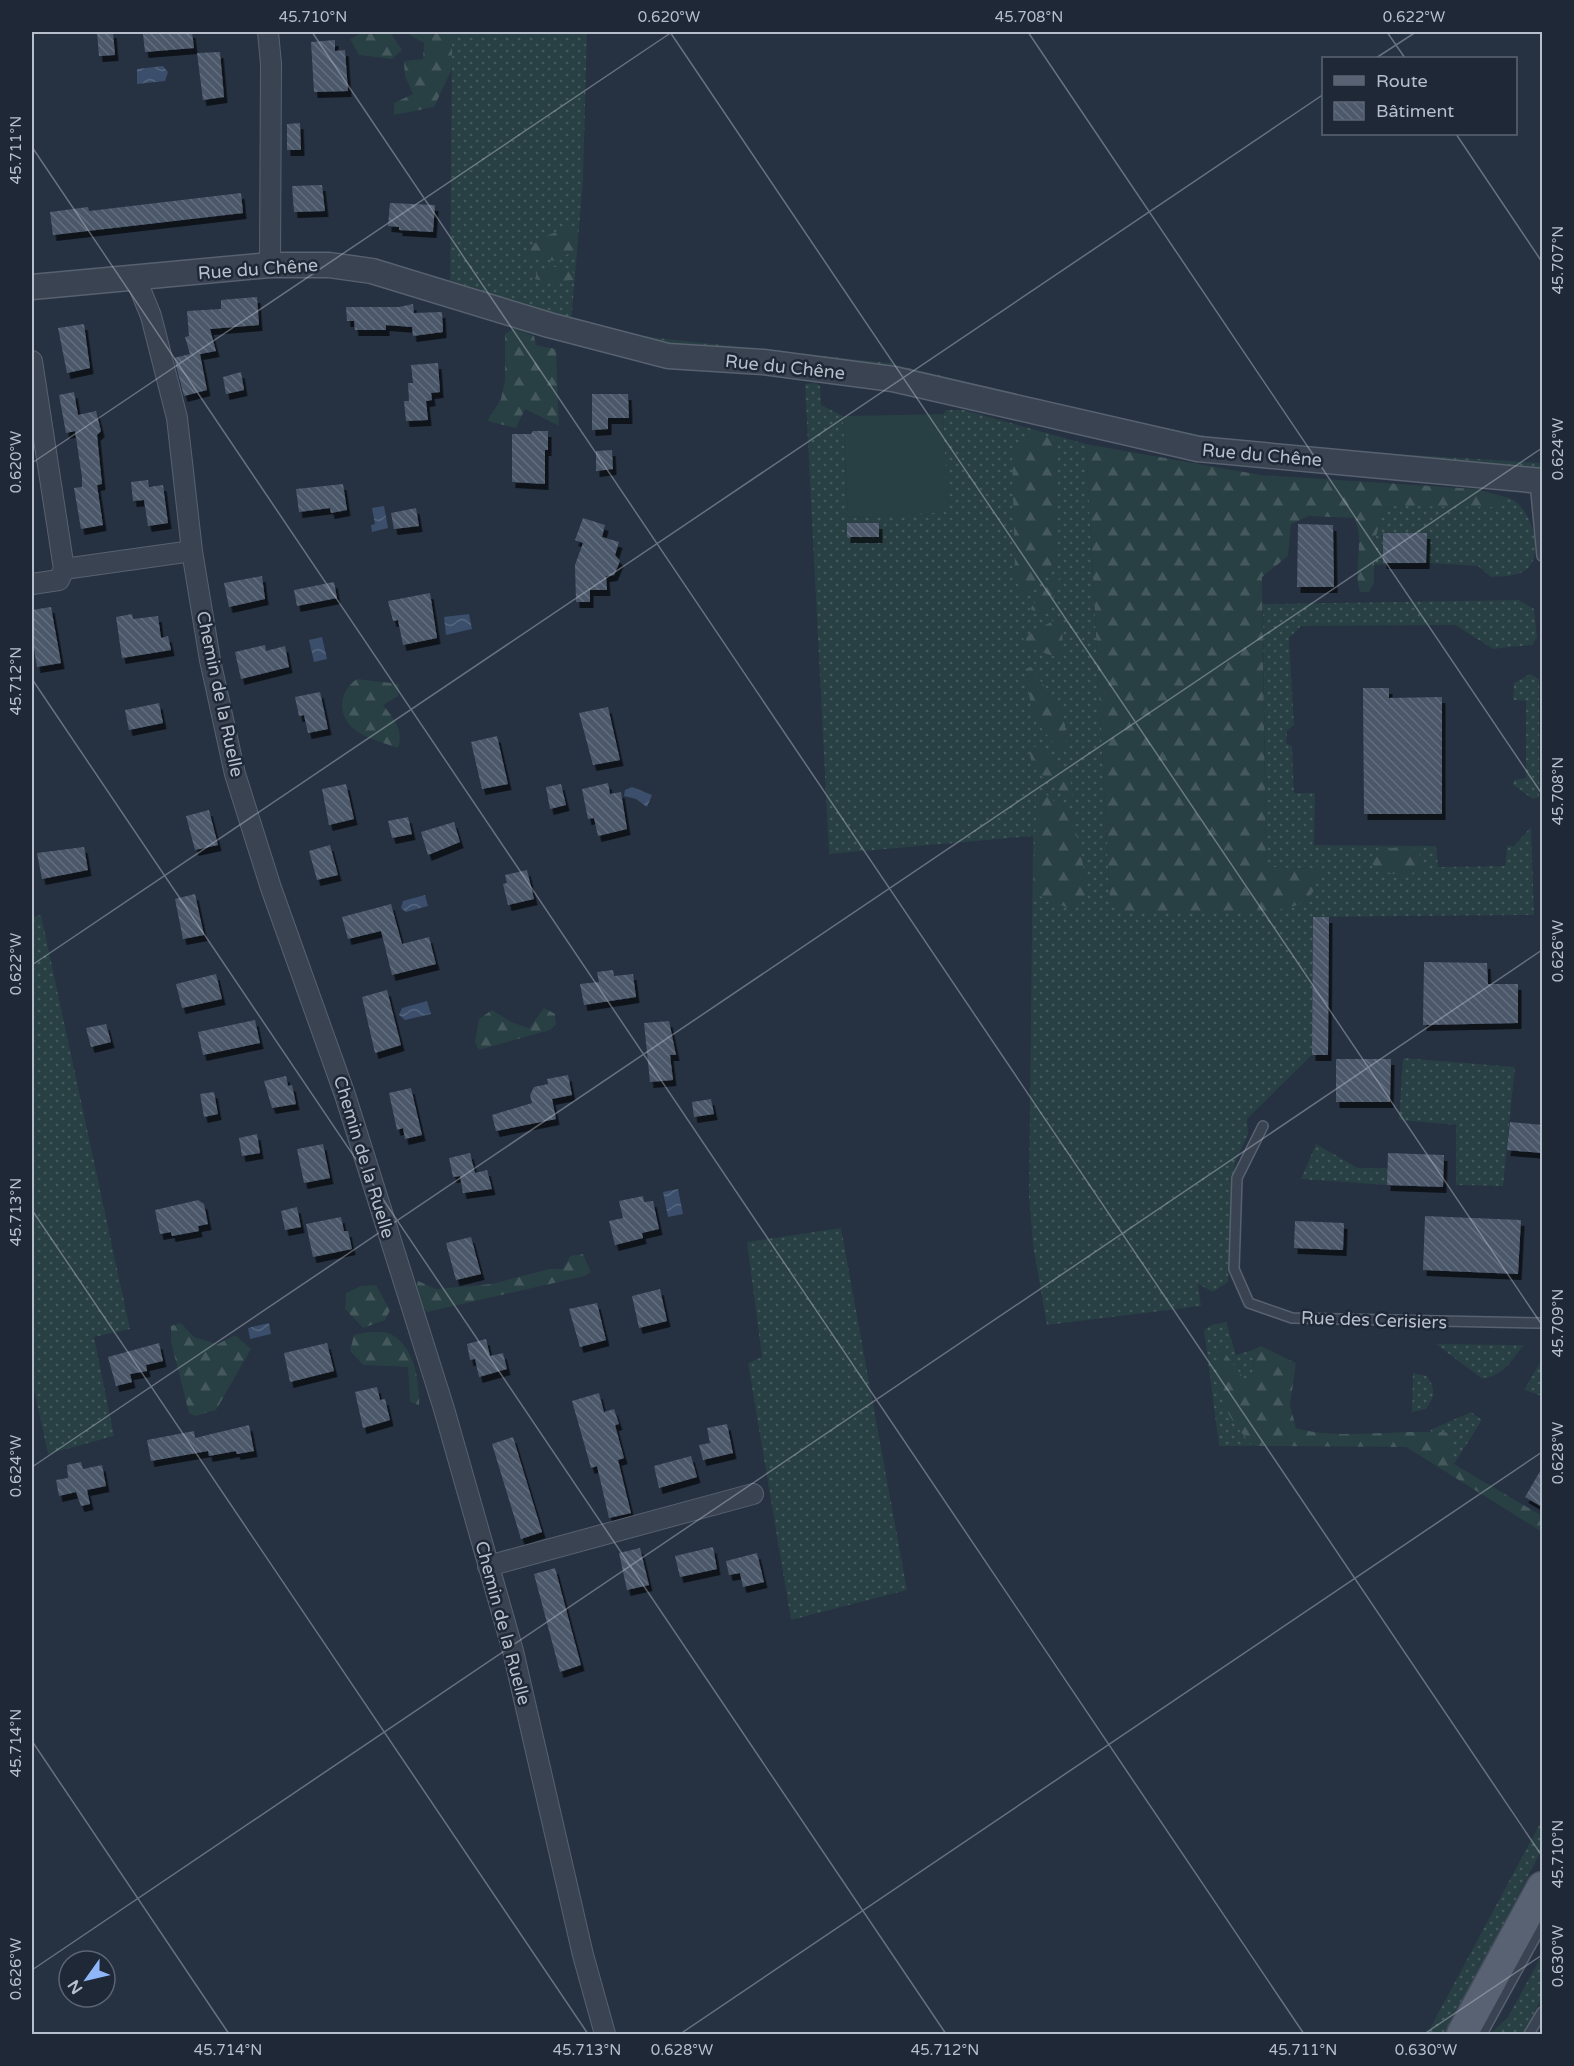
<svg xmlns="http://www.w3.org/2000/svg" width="1574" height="2066" viewBox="0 0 1574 2066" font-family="'Varela Round',sans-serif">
  <defs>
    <pattern id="grass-dots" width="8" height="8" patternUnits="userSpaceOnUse" patternTransform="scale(1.5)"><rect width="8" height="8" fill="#283f43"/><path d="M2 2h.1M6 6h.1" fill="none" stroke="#45595d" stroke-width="1.8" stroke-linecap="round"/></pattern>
    <pattern id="forest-firs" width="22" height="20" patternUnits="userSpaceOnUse" patternTransform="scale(1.5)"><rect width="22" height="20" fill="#283f43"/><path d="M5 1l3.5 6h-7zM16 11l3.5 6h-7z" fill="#45595d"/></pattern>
    <pattern id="water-waves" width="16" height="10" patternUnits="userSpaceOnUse" patternTransform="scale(1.5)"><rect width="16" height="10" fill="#3b4e6b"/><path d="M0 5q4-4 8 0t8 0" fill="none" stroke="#55667f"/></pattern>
    <pattern id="building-back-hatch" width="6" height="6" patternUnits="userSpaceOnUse" patternTransform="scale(1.5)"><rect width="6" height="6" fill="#4c586b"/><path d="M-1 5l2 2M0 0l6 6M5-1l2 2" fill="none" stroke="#646e7f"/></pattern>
    <filter id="shadow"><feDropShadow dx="3.5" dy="6" stdDeviation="0" flood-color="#0009"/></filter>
  </defs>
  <rect width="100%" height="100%" fill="#263142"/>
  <!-- grass -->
  <path fill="url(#grass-dots)" d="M 452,32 L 587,32 L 583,180 L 571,324 L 657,338 L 889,363 L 1112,417 L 1220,439 L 1365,452 L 1542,463 L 1542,473 L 1200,445 L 925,378 L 837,365 L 660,347 L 570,324 L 450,284 Z
    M 816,383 L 820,386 L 821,405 L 843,416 L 848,518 L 947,511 L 943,414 L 946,410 L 964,410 L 1086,444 L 1110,900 L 1320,869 L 1266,867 L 1263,604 L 1519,600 L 1534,609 L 1537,637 L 1532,645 L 1493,649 L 1455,625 L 1301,626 L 1289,638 L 1294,725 L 1287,731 L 1286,744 L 1292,746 L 1294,793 L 1315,793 L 1314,845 L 1436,846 L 1438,867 L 1505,866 L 1507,846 L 1514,846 L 1531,827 L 1534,915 L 1313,917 L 1312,1055 L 1247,1119 L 1248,1134 L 1235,1163 L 1228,1282 L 1213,1292 L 1198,1284 L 1201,1306 L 1047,1325 L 1033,1245 L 1029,1196 L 1033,836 L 829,854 L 805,384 Z
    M 1499,495 C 1505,497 1512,498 1516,502 C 1532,515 1545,553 1527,569 C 1518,577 1503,576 1491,577 L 1478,566 L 1426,563 L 1374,565 L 1374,544 L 1383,511 L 1395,506 L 1498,502 Z
    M 1530,674 L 1539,679 L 1539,797 L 1533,799 L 1513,785 L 1514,780 L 1526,778 L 1526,701 L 1513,700 L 1514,683 Z
    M 41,915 L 130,1329 L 94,1337 L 114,1436 L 48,1454 L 32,1380 L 32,917 Z
    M 1403,1058 L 1515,1067 L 1503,1186 L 1456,1185 L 1456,1125 L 1399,1120 Z
    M 1316,1144 L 1358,1168 L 1388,1168 L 1387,1185 L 1301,1179 Z
    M 841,1228 L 907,1590 L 791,1620 L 748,1363 L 762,1357 L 747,1242 Z
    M 1226,1322 L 1236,1355 L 1253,1350 L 1254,1372 L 1245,1381 L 1220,1347 L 1239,1429 L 1253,1446 L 1219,1446 L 1204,1330 L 1211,1325 Z
    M 1436,1344 L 1524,1345 C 1512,1360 1502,1378 1481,1378 Z
    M 1542,1359 L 1542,1396 L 1524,1390 Z
    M 1413,1373 L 1427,1376 C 1436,1389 1435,1397 1426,1409 L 1412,1412 Z
    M 1471,1412 L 1482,1420 L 1454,1464 L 1430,1430 Z
    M 1542,1820 L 1542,1849 L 1447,2034 L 1427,2034 Z
    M 1542,1955 L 1542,1998 L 1523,2034 L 1490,2034 L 1508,2017 Z"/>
  <!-- forest -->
  <path fill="url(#forest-firs)" d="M 363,32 L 396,32 L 392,35 L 402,50 L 392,59 L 359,55 L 350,39 Z
    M 409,32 L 452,32 L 452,69 L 434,107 L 394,115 L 394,103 L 413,94 L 405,76 L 404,61 L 423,59 L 424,43 L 408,34 Z
    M 566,229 L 578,234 L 577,248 L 557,261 L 529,257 L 529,247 L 548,235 Z
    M 552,267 L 565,267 L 575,274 L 575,280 L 547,282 L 535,279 L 537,272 Z
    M 514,328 L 534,336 L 536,345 L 556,349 L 559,426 L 525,409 L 516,428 L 487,421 L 501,399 L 505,380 L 505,334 Z
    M 1028,434 L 1041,434 L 1058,442 L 1056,559 L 1030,596 L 1020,592 L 1015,571 L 1012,454 Z
    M 1086,444 L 1261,475 L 1476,489 L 1499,495 L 1496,507 L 1395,506 L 1383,511 L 1374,544 L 1374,583 L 1369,592 L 1360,592 C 1352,568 1366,541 1354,518 L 1309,516 L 1291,524 L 1288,556 L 1262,577 L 1266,867 L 1320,869 C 1317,884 1315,895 1301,903 C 1276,918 1161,913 1126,913 L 1110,900 Z
    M 1056,572 L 1060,577 L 1055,594 L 1042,614 L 1033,614 L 1031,608 Z
    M 1058,618 L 1062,625 L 1063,655 L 1059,658 L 1027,647 L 1023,638 Z
    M 1031,667 L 1064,715 L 1067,748 L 1058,748 L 1033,718 L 1025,669 Z
    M 357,679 L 399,684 L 398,696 L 383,705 C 394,719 404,730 398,748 C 384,743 367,739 355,730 C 336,715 339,691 357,679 Z
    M 1037,746 L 1070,776 L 1073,804 L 1032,765 L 1029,749 Z
    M 1042,791 L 1073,817 L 1088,889 L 1083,899 L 1068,908 L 1033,893 L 1037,793 Z
    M 1411,846 L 1418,852 L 1426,867 C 1408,878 1387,877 1371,863 C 1378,847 1395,848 1411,846 Z
    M 544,1008 L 555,1014 L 556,1025 L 550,1030 L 479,1050 L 475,1042 L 479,1019 L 492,1010 L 511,1022 L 529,1028 Z
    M 583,1254 L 591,1272 L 585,1276 L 427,1312 C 418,1303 414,1293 418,1281 L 436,1289 L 492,1284 L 549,1269 L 563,1269 L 570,1256 Z
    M 376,1285 L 390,1310 L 385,1320 L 363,1328 L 345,1309 L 346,1293 L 361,1286 Z
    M 181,1323 L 194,1337 L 218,1344 L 235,1335 L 251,1349 L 216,1410 L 195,1416 L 189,1413 L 171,1342 L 171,1326 Z
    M 368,1332 C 374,1332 382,1331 388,1333 C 414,1343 420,1381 419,1405 L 410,1402 L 408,1367 L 363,1365 L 350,1351 L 354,1335 Z
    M 1220,1346 L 1245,1380 L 1254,1372 L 1253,1350 L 1261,1346 L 1296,1363 L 1290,1405 L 1296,1428 C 1339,1441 1405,1428 1453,1433 L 1454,1464 L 1542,1516 L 1542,1532 L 1406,1447 L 1253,1446 C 1222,1410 1214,1395 1220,1346 Z"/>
  <!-- pitch -->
  <path fill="#283f43" d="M 943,414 L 948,512 L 848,518 L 843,416 Z"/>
  <!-- water -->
  <path fill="url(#water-waves)" d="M 163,66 L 168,72 L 165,81 L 137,84 L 137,69 Z
    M 384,506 L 388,528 L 372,532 L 371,525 L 375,524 L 372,508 Z
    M 469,614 L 472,629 L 446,635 L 444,617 Z
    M 322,637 L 327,659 L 314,662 L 309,640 Z
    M 632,787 L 652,795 L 647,807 L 636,799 L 624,796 L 625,790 Z
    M 425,895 L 428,906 L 406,912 L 401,908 L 403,901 Z
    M 427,1001 L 431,1014 L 405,1020 L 399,1015 L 402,1008 Z
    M 678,1189 L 683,1214 L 668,1217 L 663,1192 Z
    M 269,1323 L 271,1334 L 250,1339 L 248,1328 Z"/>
  <!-- building -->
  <path fill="url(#building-back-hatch)" filter="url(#shadow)" d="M 97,32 L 113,32 L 115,55 L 99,56 Z
    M 149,32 L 192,32 L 194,48 L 145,52 L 143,34 Z
    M 335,40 L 335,51 L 345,50 L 348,91 L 314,92 L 311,42 Z
    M 220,52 L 224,97 L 203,100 L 197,53 Z
    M 300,123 L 301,150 L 287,150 L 287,124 Z
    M 322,185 L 325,211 L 294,212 L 292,186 Z
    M 241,193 L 243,213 L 53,235 L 50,212 L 88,207 L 89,211 Z
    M 390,203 L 435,205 L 433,232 L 399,230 L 399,227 L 388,226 Z
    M 257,297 L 259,325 L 210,329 L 216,351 L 200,354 L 207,390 L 184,396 L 174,358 L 190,354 L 185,337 L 189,336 L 187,311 L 221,309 L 221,300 Z
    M 413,304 L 414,313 L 442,312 L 443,332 L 413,336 L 412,327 L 386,325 L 386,330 L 355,330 L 354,321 L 347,321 L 346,307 L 399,307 Z
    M 84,324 L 90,368 L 67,373 L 58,328 Z
    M 438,363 L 440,392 L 431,393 L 432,400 L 426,401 L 428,420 L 406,421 L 404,401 L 409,401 L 408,383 L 413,383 L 411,365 Z
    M 241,372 L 244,390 L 226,394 L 223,377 Z
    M 74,392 L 78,415 L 96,411 L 101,431 L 97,435 L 102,484 L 97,485 L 103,525 L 81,529 L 74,488 L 82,487 L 82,477 L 75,431 L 66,433 L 59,395 Z
    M 592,394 L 628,394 L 629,418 L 608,418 L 608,429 L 592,430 Z
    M 533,431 L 548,431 L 548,450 L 545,450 L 545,484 L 512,482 L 512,434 L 531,434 Z
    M 612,450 L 613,469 L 596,471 L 596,451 Z
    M 148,480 L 149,487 L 163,485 L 168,523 L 148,526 L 144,500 L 133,501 L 131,482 Z
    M 343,484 L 347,510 L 331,513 L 330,508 L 299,512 L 296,489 Z
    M 416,508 L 419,526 L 394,529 L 391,513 Z
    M 583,518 L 605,525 L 602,537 L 619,542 L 615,555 L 620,561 L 614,575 L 606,576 L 607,590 L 590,590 L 590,602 L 576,602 L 575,565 L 583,543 L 575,540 Z
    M 847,523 L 879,523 L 879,537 L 847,537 Z
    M 1298,524 L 1333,525 L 1334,587 L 1297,587 Z
    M 1383,533 L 1427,533 L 1426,563 L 1383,563 Z
    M 262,576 L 265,599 L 229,607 L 224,583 Z
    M 334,582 L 337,598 L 297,606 L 294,590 Z
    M 430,593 L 437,638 L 403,645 L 398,620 L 393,621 L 388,601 Z
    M 51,607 L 61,663 L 37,667 L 32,636 L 32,610 Z
    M 132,614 L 133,619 L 158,616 L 161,638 L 168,636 L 171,650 L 122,658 L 116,617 Z
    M 265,645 L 266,651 L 285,646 L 289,667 L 241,679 L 235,652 Z
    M 1363,688 L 1389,688 L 1389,698 L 1442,697 L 1442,814 L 1364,814 Z
    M 320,692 L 328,729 L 308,733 L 304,715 L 299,716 L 295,697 Z
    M 159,703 L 163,723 L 129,730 L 125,710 Z
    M 608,707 L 620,760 L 593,765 L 579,713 Z
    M 497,736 L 508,784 L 482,789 L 471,742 Z
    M 608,783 L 610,794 L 621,792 L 627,829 L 598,836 L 594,818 L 588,819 L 582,789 Z
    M 346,784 L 354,819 L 329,825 L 322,789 Z
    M 561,784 L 566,805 L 550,809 L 546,787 Z
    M 209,810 L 218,845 L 195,850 L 186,816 Z
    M 408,817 L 412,834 L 392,838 L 388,821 Z
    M 454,822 L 460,842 L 428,855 L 421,832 Z
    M 330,845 L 338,875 L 317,880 L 309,851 Z
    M 84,847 L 88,870 L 42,879 L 37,853 Z
    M 527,870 L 534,899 L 508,905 L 503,884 L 507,883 L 505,875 Z
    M 195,894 L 204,935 L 183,939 L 175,899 Z
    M 391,904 L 402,944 L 429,937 L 436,964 L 392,975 L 381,931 L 348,939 L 342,917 Z
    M 1313,917 L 1329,917 L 1328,1055 L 1312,1055 Z
    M 1424,962 L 1487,963 L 1488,984 L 1518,984 L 1518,1023 L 1423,1025 Z
    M 613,970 L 614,976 L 633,974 L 636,997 L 584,1005 L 580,984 L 599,982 L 597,972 Z
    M 216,974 L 222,999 L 182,1008 L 176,984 Z
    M 387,990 L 401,1045 L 375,1053 L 362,997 Z
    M 255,1020 L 260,1043 L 203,1055 L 198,1032 Z
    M 669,1021 L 676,1055 L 670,1055 L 673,1080 L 650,1082 L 644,1023 Z
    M 106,1024 L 111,1042 L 91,1047 L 86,1028 Z
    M 1336,1059 L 1391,1059 L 1390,1102 L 1336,1102 Z
    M 568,1075 L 572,1095 L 552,1099 L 556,1119 L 496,1131 L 492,1115 L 532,1103 L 530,1095 L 534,1087 L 548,1084 L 547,1079 Z
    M 286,1076 L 288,1086 L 292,1085 L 296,1104 L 272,1108 L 264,1081 Z
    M 411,1088 L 422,1135 L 405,1139 L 403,1128 L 397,1130 L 389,1093 Z
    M 214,1092 L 218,1114 L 204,1117 L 200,1094 Z
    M 711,1099 L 714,1114 L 694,1117 L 692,1102 Z
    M 1510,1122 L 1542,1125 L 1542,1153 L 1507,1150 Z
    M 257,1134 L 260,1153 L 242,1156 L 239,1138 Z
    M 323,1144 L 330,1178 L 304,1183 L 297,1149 Z
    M 470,1153 L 475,1173 L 487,1170 L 492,1189 L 463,1193 L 460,1176 L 453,1177 L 449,1158 Z
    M 1388,1153 L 1444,1155 L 1443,1187 L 1387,1185 Z
    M 643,1196 L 644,1202 L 653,1201 L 659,1229 L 642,1233 L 643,1238 L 615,1245 L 609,1221 L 623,1218 L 619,1201 Z
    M 198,1200 L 204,1204 L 208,1224 L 198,1226 L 199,1231 L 172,1236 L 171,1232 L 160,1234 L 155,1210 Z
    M 297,1207 L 301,1227 L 285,1230 L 281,1211 Z
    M 1425,1216 L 1521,1220 L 1518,1274 L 1423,1270 Z
    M 341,1217 L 344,1231 L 348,1231 L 352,1249 L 313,1257 L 306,1224 Z
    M 1295,1221 L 1344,1223 L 1343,1250 L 1294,1248 Z
    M 471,1237 L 481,1274 L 456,1280 L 446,1243 Z
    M 660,1289 L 667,1321 L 639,1328 L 632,1296 Z
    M 597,1303 L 606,1340 L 580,1347 L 569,1309 Z
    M 486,1339 L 490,1356 L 503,1353 L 507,1369 L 479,1377 L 475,1359 L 470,1360 L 467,1344 Z
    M 159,1343 L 163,1361 L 146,1365 L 147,1371 L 130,1374 L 132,1382 L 116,1386 L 108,1357 Z
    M 327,1343 L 334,1371 L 290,1382 L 284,1353 Z
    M 377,1387 L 380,1400 L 385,1399 L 390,1420 L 363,1428 L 355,1392 Z
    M 599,1393 L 604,1412 L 614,1409 L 619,1424 L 615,1425 L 624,1458 L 618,1460 L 631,1513 L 609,1518 L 597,1466 L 591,1468 L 572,1401 Z
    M 727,1424 L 733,1453 L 703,1460 L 699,1445 L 710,1443 L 707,1428 Z
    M 249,1425 L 254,1451 L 237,1454 L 236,1451 L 209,1456 L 208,1451 L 151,1461 L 147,1440 L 194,1431 L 195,1438 Z
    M 513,1437 L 542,1532 L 521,1539 L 492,1444 Z
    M 691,1456 L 697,1477 L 659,1488 L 654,1466 Z
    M 81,1462 L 83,1469 L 102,1465 L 106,1486 L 87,1490 L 90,1504 L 81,1506 L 76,1492 L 59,1496 L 56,1480 L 68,1478 L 67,1465 Z
    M 1542,1468 L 1542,1507 L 1525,1497 Z
    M 713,1547 L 717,1569 L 680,1577 L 675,1556 Z
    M 640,1548 L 649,1585 L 627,1590 L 619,1553 Z
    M 757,1553 L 764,1582 L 743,1587 L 740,1573 L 729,1575 L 726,1561 Z
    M 555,1568 L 581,1665 L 560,1672 L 534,1574 Z"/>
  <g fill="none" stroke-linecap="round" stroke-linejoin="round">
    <defs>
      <path id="service" d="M 1535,482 L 1542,556
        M 1263,1126 L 1237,1178 L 1234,1269 L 1249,1303 L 1292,1318 L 1542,1323
        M 1482,2034 L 1542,1925
        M 1529,2034 L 1542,2012"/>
      <path id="minor" d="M 268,32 L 271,64 L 270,265
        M 136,279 L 151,316 L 177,418 L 192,551 L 210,660 L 235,774 L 271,888 L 345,1095 L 444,1409 L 513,1651 L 583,1955 L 605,2034
        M 32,361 L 64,569 L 192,551
        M 32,584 L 59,580 L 64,569
        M 488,1566 L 753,1494"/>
      <path id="tertiary" d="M 32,287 L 270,265 L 329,265 L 372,271 L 549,325 L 668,356 L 763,362 L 893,379 L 1198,449 L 1542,481"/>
      <path id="primary" d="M 1462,2034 L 1542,1887"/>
    </defs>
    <!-- service casing -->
    <use href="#service" stroke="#58616f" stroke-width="12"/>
    <!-- minor casing -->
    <use href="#minor" stroke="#58616f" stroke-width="22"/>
    <!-- tertiary casing -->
    <use href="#tertiary" stroke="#58616f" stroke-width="27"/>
    <!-- primary casing -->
    <use href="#primary" stroke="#444c5b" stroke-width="33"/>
    <!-- service -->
    <use href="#service" stroke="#3a4352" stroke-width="9"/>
    <!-- minor -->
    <use href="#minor" stroke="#3a4352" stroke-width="20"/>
    <!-- tertiary -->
    <use href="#tertiary" stroke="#3a4352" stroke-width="24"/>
    <!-- primary -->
    <use href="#primary" stroke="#586272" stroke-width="30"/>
  </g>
  <!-- ticks -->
  <path fill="none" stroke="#b7bfcc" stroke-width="1.5" stroke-opacity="0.45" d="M 312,32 L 1542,1856M 670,32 L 1542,1325M 1028,32 L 1542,794M 1387,32 L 1405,58M 1376,58 L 1416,32M 1456,134 L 1542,262M 32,147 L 1304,2034M 32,463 L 672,32M 32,679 L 946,2034M 32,965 L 1324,94M 32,1210 L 588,2034M 32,1467 L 1542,448M 32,1741 L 229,2034M 32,1970 L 1542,950M 680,2034 L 1542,1452M 1424,2034 L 1542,1955"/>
  <g text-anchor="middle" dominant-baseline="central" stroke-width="5" stroke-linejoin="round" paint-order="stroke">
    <!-- street labels -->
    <g font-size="18" fill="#b7bfcc" stroke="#1f2837">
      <text transform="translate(258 269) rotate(-4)">Rue du Chêne</text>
      <text transform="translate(785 367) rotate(6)">Rue du Chêne</text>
      <text transform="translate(1262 455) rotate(5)">Rue du Chêne</text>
      <text transform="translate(220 694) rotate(78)">Chemin de la Ruelle</text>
      <text transform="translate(364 1157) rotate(73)">Chemin de la Ruelle</text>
      <text transform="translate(1374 1320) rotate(2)">Rue des Cerisiers</text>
      <text transform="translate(503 1623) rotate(75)">Chemin de la Ruelle</text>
    </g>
  </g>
  <!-- border -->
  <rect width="1574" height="2066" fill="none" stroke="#1f2837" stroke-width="66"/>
  <!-- legend -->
  <rect x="1322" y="57" width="195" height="78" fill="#1f2837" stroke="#5c6473" stroke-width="1.5"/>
  <rect x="1334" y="76" width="30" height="9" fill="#586272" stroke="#5c6473" stroke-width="1.5"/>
  <text x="1376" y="87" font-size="18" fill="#b7bfcc">Route</text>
  <rect x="1334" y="102" width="30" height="18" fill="url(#building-back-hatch)" stroke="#5c6473" stroke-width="1.5"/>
  <text x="1376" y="117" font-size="18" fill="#b7bfcc">Bâtiment</text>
  <!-- north arrow -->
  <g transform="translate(87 1979) rotate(236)"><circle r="28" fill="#1f2837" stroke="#5c6473" stroke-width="1.5"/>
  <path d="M0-4.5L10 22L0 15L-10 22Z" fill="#8eb6f9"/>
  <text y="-9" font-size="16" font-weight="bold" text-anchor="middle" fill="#b7bfcc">N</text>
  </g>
  <rect x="33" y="33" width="1508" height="2000" fill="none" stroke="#b7bfcc" stroke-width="2"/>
  <g font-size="15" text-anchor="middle" fill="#b7bfcc">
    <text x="313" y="22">45.710°N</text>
    <text x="669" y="22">0.620°W</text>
    <text x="1029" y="22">45.708°N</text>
    <text x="1414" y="22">0.622°W</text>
    <text transform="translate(16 150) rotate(-90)" y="5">45.711°N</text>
    <text transform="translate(1558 260) rotate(-90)" y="5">45.707°N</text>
    <text transform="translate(1558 449) rotate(-90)" y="5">0.624°W</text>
    <text transform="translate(16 462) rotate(-90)" y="5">0.620°W</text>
    <text transform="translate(16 681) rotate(-90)" y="5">45.712°N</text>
    <text transform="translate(1558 791) rotate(-90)" y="5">45.708°N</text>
    <text transform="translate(1558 951) rotate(-90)" y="5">0.626°W</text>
    <text transform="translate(16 964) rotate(-90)" y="5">0.622°W</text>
    <text transform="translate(16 1212) rotate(-90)" y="5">45.713°N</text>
    <text transform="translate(1558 1323) rotate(-90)" y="5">45.709°N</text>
    <text transform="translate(1558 1453) rotate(-90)" y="5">0.628°W</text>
    <text transform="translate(16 1466) rotate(-90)" y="5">0.624°W</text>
    <text transform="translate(16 1743) rotate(-90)" y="5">45.714°N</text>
    <text transform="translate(1558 1854) rotate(-90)" y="5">45.710°N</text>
    <text transform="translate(1558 1956) rotate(-90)" y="5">0.630°W</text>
    <text transform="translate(16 1969) rotate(-90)" y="5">0.626°W</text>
    <text x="228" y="2055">45.714°N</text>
    <text x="587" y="2055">45.713°N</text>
    <text x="682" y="2055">0.628°W</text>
    <text x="945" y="2055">45.712°N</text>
    <text x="1303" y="2055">45.711°N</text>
    <text x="1426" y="2055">0.630°W</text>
  </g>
</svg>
